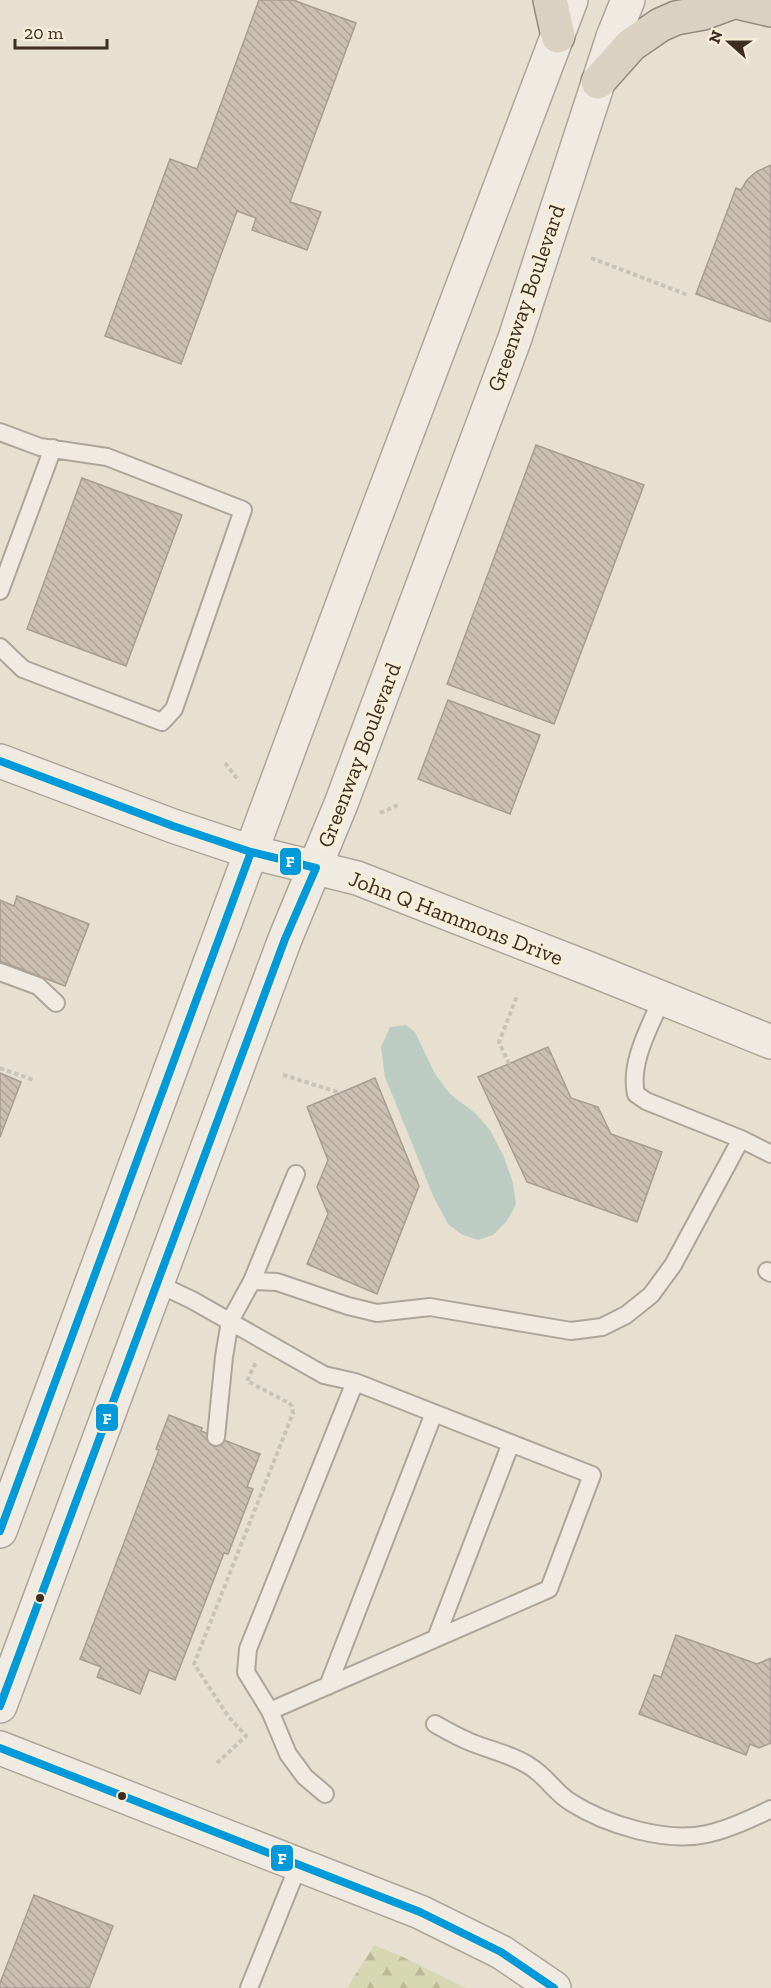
<svg xmlns="http://www.w3.org/2000/svg" width="771" height="1988" viewBox="0 0 771 1988" font-family="'Zilla Slab',serif">
  <defs>
    <pattern id="forest-firs" width="22" height="20" patternUnits="userSpaceOnUse" patternTransform="scale(1.5)"><rect width="22" height="20" fill="#d6d7b3"/><path d="M5 1l3.5 6h-7zM16 11l3.5 6h-7z" fill="#b9b99a"/></pattern>
    <pattern id="building-back-hatch" width="6" height="6" patternUnits="userSpaceOnUse" patternTransform="scale(1.5)"><rect width="6" height="6" fill="#cbbfb2"/><path d="M-1 5l2 2M0 0l6 6M5-1l2 2" fill="none" stroke="#afa499"/></pattern>
  </defs>
  <rect width="100%" height="100%" fill="#e7e0d1"/>
  <!-- forest -->
  <path fill="url(#forest-firs)" d="M 374,1945 L 403,1957 L 466,1988 L 347,1988 Z"/>
  <!-- water -->
  <path fill="#bcccc2" d="M 406,1025 L 415,1032 L 435,1074 L 450,1094 L 475,1113 L 490,1130 L 504,1157 L 513,1183 L 516,1205 L 506,1222 L 493,1235 L 478,1240 L 461,1234 L 448,1224 L 434,1198 L 385,1077 L 381,1047 L 390,1027 Z"/>
  <!-- building -->
  <path fill="url(#building-back-hatch)" stroke="#a89c90" stroke-width="1.5" d="M 259,0 L 293,0 L 356,23 L 290,202 L 321,212 L 307,250 L 252,230 L 256,218 L 237,211 L 181,364 L 105,336 L 170,159 L 197,169 Z
    M 771,165 L 771,322 L 696,294 L 736,188 L 741,190 L 747,180 L 756,172 Z
    M 536,445 L 644,485 L 554,724 L 447,684 Z
    M 82,478 L 182,515 L 126,666 L 27,629 Z
    M 448,700 L 540,735 L 510,814 L 418,779 Z
    M 17,896 L 89,924 L 65,986 L 0,961 L 0,900 L 14,906 Z
    M 548,1047 L 571,1098 L 598,1107 L 611,1134 L 662,1152 L 637,1222 L 527,1182 L 478,1077 Z
    M 0,1073 L 21,1082 L 0,1137 Z
    M 375,1078 L 419,1186 L 377,1294 L 307,1264 L 328,1214 L 317,1187 L 328,1160 L 307,1107 Z
    M 169,1415 L 202,1428 L 201,1431 L 260,1454 L 247,1487 L 253,1489 L 228,1554 L 224,1553 L 175,1680 L 149,1670 L 140,1694 L 97,1677 L 101,1667 L 80,1659 L 159,1450 L 156,1449 Z
    M 676,1635 L 757,1664 L 771,1658 L 771,1743 L 759,1748 L 750,1744 L 746,1755 L 639,1714 L 654,1675 L 661,1677 Z
    M 34,1895 L 113,1926 L 89,1988 L 0,1988 L 0,1983 Z"/>
  <g fill="none" stroke-linecap="round" stroke-linejoin="round">
    <defs>
      <path id="service" d="M 0,432 L 40,447 L 107,457 L 243,510 L 174,709 L 162,722 L 23,669 L 0,647
        M 0,591 L 53,448
        M 0,972 L 38,986 L 56,1003
        M 662,998 C 650,1027 629,1062 636,1094 L 646,1101 L 741,1139 L 771,1154
        M 767,1271 L 771,1273
        M 252,1281 L 277,1282 L 348,1306 L 377,1313 L 430,1307 L 571,1331 L 602,1327 L 626,1315 L 651,1295 L 673,1265 L 741,1139
        M 156,1283 L 192,1300 L 324,1375 L 355,1382 L 592,1475 L 549,1589 L 270,1711
        M 216,1437 L 224,1357 L 230,1321 L 252,1281 L 296,1174
        M 436,1638 L 511,1443
        M 328,1686 L 434,1413
        M 435,1724 C 446,1730 456,1736 468,1741 C 488,1750 512,1754 531,1767 C 547,1777 556,1794 572,1803 C 607,1825 666,1843 707,1834 C 730,1829 751,1819 771,1809
        M 325,1794 L 305,1777 L 288,1754 L 270,1711 L 246,1672 L 248,1649 L 355,1382
        M 249,1988 L 299,1864"/>
      <path id="tertiary" d="M 0,761 L 173,826 L 251,852 L 357,878 L 590,969 L 771,1042
        M 0,1531 L 360,557 L 571,0
        M 0,1706 L 285,939 L 341,804 L 515,338 L 613,37 L 628,0
        M 0,1748 L 420,1912 L 501,1952 L 554,1988"/>
      <path id="motorway" d="M 550,0 L 558,36
        M 728,0 L 771,10
        M 598,82 L 631,45 L 660,25 L 676,18 L 703,13 L 733,2"/>
    </defs>
    <!-- service casing -->
    <use href="#service" stroke="#ada599" stroke-width="20"/>
    <!-- tertiary casing -->
    <use href="#tertiary" stroke="#ada599" stroke-width="36"/>
    <!-- motorway casing -->
    <use href="#motorway" stroke="#928b80" stroke-width="36"/>
    <!-- path -->
    <path stroke="#c8c2b9" stroke-width="4" stroke-dasharray="4.5 3" stroke-linecap="butt" d="M 591,258 L 688,295
      M 225,763 L 239,781
      M 380,813 L 398,805
      M 509,1064 L 499,1042 L 517,996
      M 0,1068 L 33,1080
      M 283,1075 L 341,1093
      M 217,1763 L 246,1736 L 228,1716 L 194,1664 L 293,1413 L 292,1406 L 289,1403 L 247,1381 L 256,1362"/>
    <!-- service -->
    <use href="#service" stroke="#efebe3" stroke-width="16"/>
    <!-- tertiary -->
    <use href="#tertiary" stroke="#efebe3" stroke-width="33"/>
    <!-- motorway -->
    <use href="#motorway" stroke="#dad1c2" stroke-width="33"/>
    <defs>
      <path id="bus-1" d="M 0,761 L 173,826 L 251,852 L 316,868 L 285,939 L 0,1706
        M 0,1531 L 251,852
        M 0,1748 L 420,1912 L 501,1952 L 554,1988"/>
    </defs>
    <!-- bus-1 casing -->
    <use href="#bus-1" stroke="#f7eed8" stroke-width="12"/>
    <!-- bus-1 -->
    <use href="#bus-1" stroke="#009ada" stroke-width="8"/>
  </g>
  <!-- markers -->
  <g fill="#3d2e20" stroke="#f7eed8" stroke-width="2">
    <circle cx="40" cy="1598" r="5"/>
    <circle cx="122" cy="1796" r="5"/>
  </g>
  <g text-anchor="middle" dominant-baseline="central" stroke-width="6" stroke-linejoin="round" paint-order="stroke">
    <!-- street labels -->
    <g font-size="22" fill="#3d2e20" stroke="#f7eed8">
      <text transform="translate(526 298) rotate(-71)">Greenway Boulevard</text>
      <text transform="translate(359 755) rotate(-69)">Greenway Boulevard</text>
      <text transform="translate(456 918) rotate(21)">John Q Hammons Drive</text>
    </g>
  </g>
  <g stroke="#f7eed8" stroke-width="2">
    <rect x="279" y="847" width="23" height="29" rx="6" fill="#009ada"/>
    <rect x="95" y="1403" width="24" height="29" rx="6" fill="#009ada"/>
    <rect x="270" y="1844" width="24" height="28" rx="6" fill="#009ada"/>
  </g>
  <g font-size="16" text-anchor="middle" font-weight="bold" fill="#fff">
    <text x="290" y="867">F</text>
    <text x="107" y="1424">F</text>
    <text x="282" y="1864">F</text>
  </g>
  <!-- north arrow -->
  <g transform="translate(729 42) rotate(291)" stroke="#f7eed8" stroke-width="4.5" paint-order="stroke">
  <path d="M0-4.5L10 22L0 15L-10 22Z" fill="#3d2e20"/>
  <text y="-9" font-size="16" font-weight="bold" text-anchor="middle" fill="#3d2e20">N</text>
  </g>
  <!-- scale -->
  <path d="M15 39v9h92v-9" fill="none" stroke="#3d2e20" stroke-width="3"/>
  <text x="24" y="39" font-size="18" fill="#3d2e20" stroke="#f7eed8" stroke-width="4.5" paint-order="stroke">20 m</text>
</svg>
